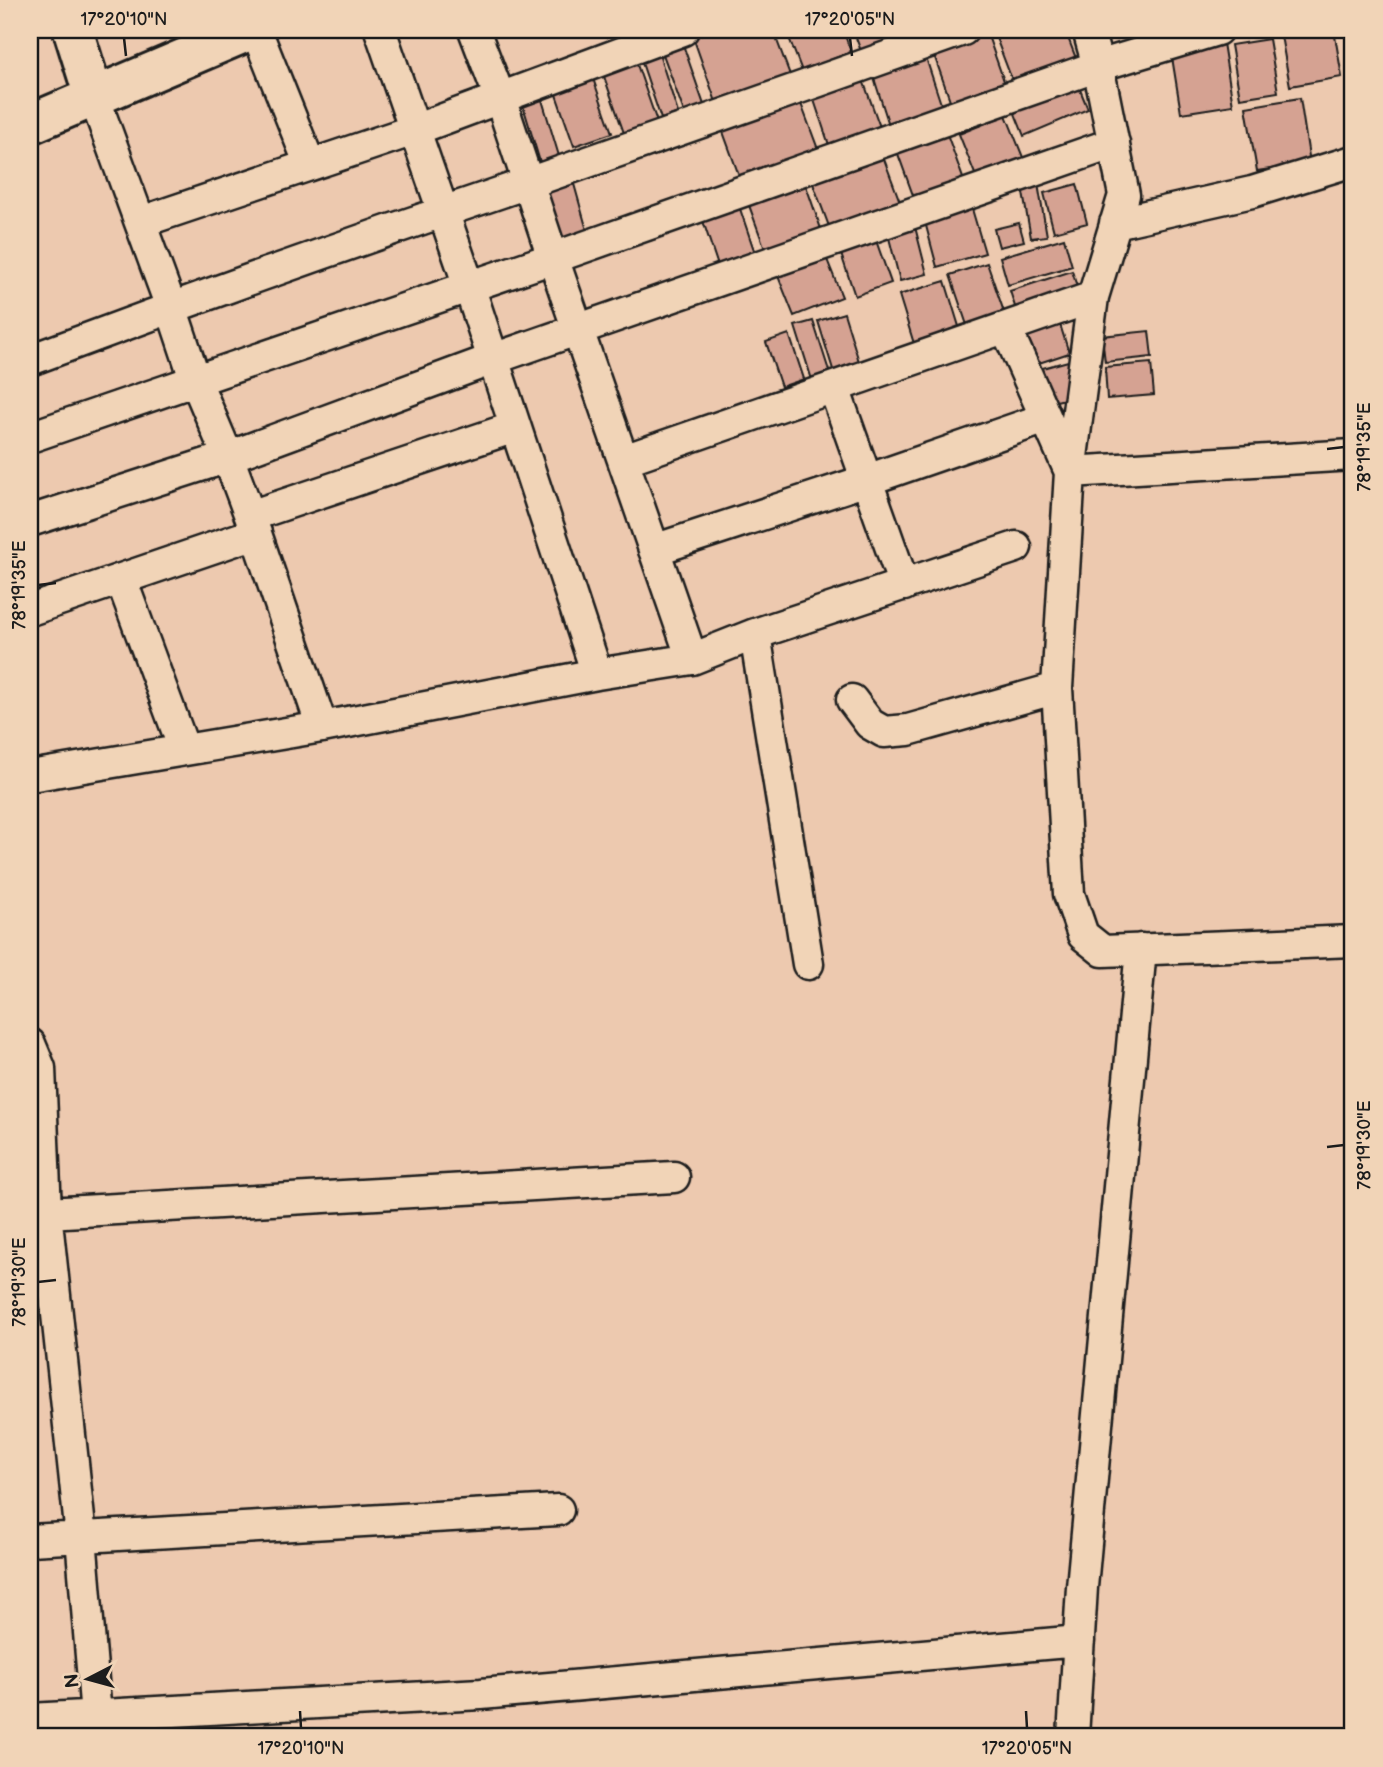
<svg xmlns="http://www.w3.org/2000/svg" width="1383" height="1767" viewBox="0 0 1383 1767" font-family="'Balsamiq Sans',sans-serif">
  <rect width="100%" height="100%" fill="#edc9af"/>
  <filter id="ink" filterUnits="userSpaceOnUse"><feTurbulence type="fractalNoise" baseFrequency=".0143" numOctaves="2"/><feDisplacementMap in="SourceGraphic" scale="14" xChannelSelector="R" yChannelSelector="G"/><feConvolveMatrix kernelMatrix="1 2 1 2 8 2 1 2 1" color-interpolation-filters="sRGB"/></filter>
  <g filter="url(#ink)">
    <!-- building -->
    <path fill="#d5a292" stroke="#1c1c1c" stroke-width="2" d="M 714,30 L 773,30 L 790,75 L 716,102 L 693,37 Z
      M 786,30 L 843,30 L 851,52 L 802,71 Z
      M 853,30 L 880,30 L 885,42 L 861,51 Z
      M 891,30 L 914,30 L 894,37 Z
      M 1008,30 L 1065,30 L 1077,61 L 1014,85 L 995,35 Z
      M 1280,30 L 1334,30 L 1342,77 L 1290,86 Z
      M 987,33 L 1005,84 L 951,103 L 933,52 Z
      M 681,39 L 704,105 L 684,112 L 660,46 Z
      M 1269,39 L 1278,92 L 1240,98 L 1231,45 Z
      M 1223,43 L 1233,105 L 1181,113 L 1171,51 Z
      M 657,48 L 678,113 L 661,119 L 639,54 Z
      M 925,55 L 942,107 L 889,125 L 872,72 Z
      M 634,56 L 657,122 L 624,133 L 601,68 Z
      M 590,70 L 612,133 L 574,146 L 552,83 Z
      M 863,80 L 881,130 L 830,148 L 813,97 Z
      M 1076,80 L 1088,109 L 1024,136 L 1012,106 Z
      M 540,93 L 559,156 L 540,162 L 521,99 Z
      M 1300,98 L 1310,163 L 1257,171 L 1246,107 Z
      M 800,101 L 819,152 L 741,181 L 722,129 Z
      M 1006,115 L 1024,160 L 977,179 L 959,134 Z
      M 947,134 L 964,181 L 914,198 L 897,151 Z
      M 881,151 L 900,202 L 830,229 L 811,178 Z
      M 803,177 L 821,229 L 765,249 L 746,197 Z
      M 574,184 L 588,234 L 562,241 L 547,192 Z
      M 1038,184 L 1047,236 L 1031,238 L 1022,187 Z
      M 1077,184 L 1087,223 L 1054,232 L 1044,193 Z
      M 738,203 L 755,253 L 718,266 L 701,215 Z
      M 972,209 L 985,253 L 937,267 L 925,222 Z
      M 913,219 L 927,274 L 900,281 L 886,226 Z
      M 1019,223 L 1024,241 L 999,247 L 994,229 Z
      M 873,232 L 891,283 L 855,296 L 838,245 Z
      M 1064,238 L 1072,266 L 1008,285 L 1000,257 Z
      M 824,252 L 842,297 L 794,316 L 776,271 Z
      M 987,263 L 1005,315 L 968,328 L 950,275 Z
      M 1072,271 L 1079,293 L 1017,313 L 1010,291 Z
      M 945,281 L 961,333 L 915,347 L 899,295 Z
      M 844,313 L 861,368 L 835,376 L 818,321 Z
      M 1058,318 L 1069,353 L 1033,365 L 1022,330 Z
      M 813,321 L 831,377 L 813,383 L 795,326 Z
      M 1149,331 L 1152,357 L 1105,362 L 1102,336 Z
      M 789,334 L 804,379 L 781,387 L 766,342 Z
      M 1068,361 L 1077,396 L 1048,403 L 1039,369 Z
      M 1151,363 L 1154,395 L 1107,399 L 1105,367 Z"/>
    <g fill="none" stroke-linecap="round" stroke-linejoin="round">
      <defs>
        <path id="street" d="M 256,30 L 310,165
          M 380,30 L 469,286 L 597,674
          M 474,30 L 500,98 L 553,258 L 692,659
          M 1088,30 L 1098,66 L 1124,195 L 1093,297 L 1070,472 L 1057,688 L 1069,894 L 1083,935 L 1103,951 L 1353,941
          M 94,97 L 171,307 L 195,379 L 228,457 L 250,516 L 322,727
          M 141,222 L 414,130 L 683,30
          M 1115,223 L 1252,192 L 1353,161
          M 1006,328 L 1070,472 L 1353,455
          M 30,360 C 195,298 361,239 528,183 C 674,133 818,81 963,30
          M 834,388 L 904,585
          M 30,437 L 553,258 L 1098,66 L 1217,30
          M 624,460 L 1093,297
          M 250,516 L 515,427
          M 30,521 L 228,457 L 493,359 L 1114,143
          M 654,550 L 867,480 L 1046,418
          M 121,579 L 184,749
          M 30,610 L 256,533
          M 755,634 L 808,964
          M 852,700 L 870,724 L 884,732 L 908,730 L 1057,688
          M 30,776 L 322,727 L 597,674 L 692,659 L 755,634 L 1016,547
          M 30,1044 L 40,1068 L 46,1212 L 81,1537 L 96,1716
          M 30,1214 L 674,1177
          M 30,1540 L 558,1510
          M 30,1719 L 481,1694 L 1079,1641
          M 1073,1737 L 1082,1587 L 1141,949"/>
        <path id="secondary" d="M 73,30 L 94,97
          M 30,124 L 251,30"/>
      </defs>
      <!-- street casing -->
      <use href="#street" stroke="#1c1c1c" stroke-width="35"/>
      <!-- secondary casing -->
      <use href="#secondary" stroke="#1c1c1c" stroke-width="44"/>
      <!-- street -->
      <use href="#street" stroke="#f1d4b7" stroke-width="30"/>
      <!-- secondary -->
      <use href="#secondary" stroke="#f1d4b7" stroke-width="38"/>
    </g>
  </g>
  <!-- ticks -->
  <path fill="none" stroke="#1c1c1c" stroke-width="2.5" d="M 124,38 L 126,56M 850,38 L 852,56M 1327,449 L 1344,447M 38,585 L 56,583M 1327,1147 L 1344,1145M 38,1282 L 56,1280M 300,1711 L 301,1728M 1026,1711 L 1027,1728"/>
  <!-- margin -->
  <rect width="1383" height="1767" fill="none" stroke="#f1d4b7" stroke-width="77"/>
  <!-- north arrow -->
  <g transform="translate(88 1679) rotate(264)" stroke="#f1d4b7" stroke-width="5" paint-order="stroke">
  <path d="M0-5L12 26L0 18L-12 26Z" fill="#1c1c1c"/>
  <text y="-10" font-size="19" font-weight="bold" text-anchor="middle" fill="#1c1c1c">N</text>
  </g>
  <rect x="38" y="38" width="1306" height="1690" fill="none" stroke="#1c1c1c" stroke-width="2.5"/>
  <g font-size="18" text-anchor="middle" fill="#1c1c1c">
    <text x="124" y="25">17°20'10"N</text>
    <text x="850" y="25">17°20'05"N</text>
    <text transform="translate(1364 447) rotate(-90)" y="6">78°19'35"E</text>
    <text transform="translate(19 585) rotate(-90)" y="6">78°19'35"E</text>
    <text transform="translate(1364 1145) rotate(-90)" y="6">78°19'30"E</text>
    <text transform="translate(19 1282) rotate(-90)" y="6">78°19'30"E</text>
    <text x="301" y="1754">17°20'10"N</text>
    <text x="1027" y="1754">17°20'05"N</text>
  </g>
</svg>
